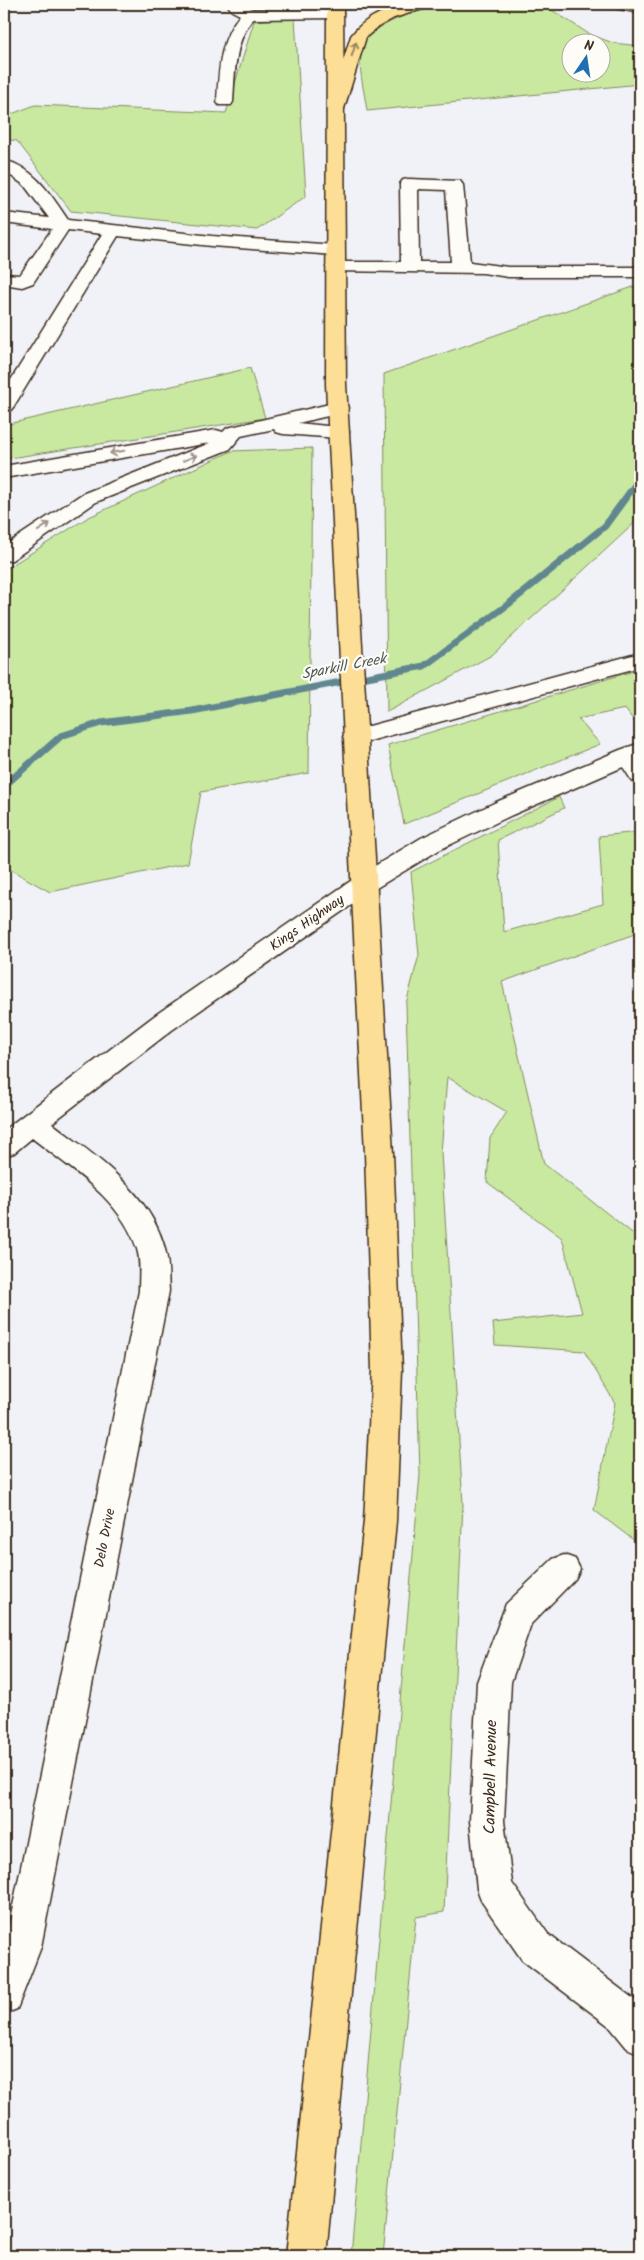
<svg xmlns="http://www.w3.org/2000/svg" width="644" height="2260" viewBox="0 0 644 2260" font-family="Kalam,sans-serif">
  <rect width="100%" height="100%" fill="#f0f2f7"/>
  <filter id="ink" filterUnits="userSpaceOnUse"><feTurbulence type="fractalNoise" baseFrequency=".02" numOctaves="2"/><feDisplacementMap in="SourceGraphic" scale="10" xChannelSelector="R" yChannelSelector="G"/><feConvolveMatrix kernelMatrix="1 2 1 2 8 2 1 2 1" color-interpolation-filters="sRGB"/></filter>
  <g filter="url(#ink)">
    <!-- green -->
    <path fill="#c9e9a1" stroke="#828a60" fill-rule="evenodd" d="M 519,4 L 544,5 L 589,34 L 613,43 L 640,46 L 640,84 L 367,111 C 365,94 356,61 362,46 C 365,37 376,29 384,25 C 432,0 466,4 519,4 ZM 572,42 L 602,42 L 602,72 L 572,72 Z
      M 295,18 L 306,196 L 257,230 L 71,211 L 17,141 L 4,139 L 4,117 L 35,105 L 226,113 L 254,21 Z
      M 633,287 L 640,287 L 640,518 L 492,655 L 387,712 L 384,374 Z
      M 250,368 L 265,418 L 4,459 L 4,425 Z
      M 312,448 L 309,773 L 201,792 L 188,863 L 50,892 L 4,866 L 4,570 L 87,518 L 232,451 Z
      M 640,669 L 640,729 L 625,709 L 578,719 L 600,744 L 404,824 L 388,745 Z
      M 559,797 L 564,808 L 498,840 L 504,932 L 603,904 L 599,836 L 640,832 L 640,932 L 502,982 L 544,1164 L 640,1239 L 640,1545 L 594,1510 L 615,1403 L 584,1351 L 495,1345 L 493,1323 L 582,1313 L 562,1238 L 487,1182 L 490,1138 L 507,1112 L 447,1077 L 441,1153 L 463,1504 L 444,1912 L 416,1917 L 383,2256 L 351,2256 L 420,1475 L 406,1004 L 419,955 L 411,872 Z"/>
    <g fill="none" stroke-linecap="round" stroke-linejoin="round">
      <!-- stream -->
      <path stroke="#61878f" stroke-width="7" d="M 4,786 L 61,736 L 101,723 L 192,711 L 424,666 L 510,603 L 605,526 L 640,478"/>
      <defs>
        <path id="minor" d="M 227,4 L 243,4 L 252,9 L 335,8 L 340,10 L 343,13 L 340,16 L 335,18 L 253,19 C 234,41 235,74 233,102 L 231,105 L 219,105 L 217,102 C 219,72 219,39 240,15 L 232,11 Z
          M 4,160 C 35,168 51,195 68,220 L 212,236 L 335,245 L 341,246 L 344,250 L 341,254 L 335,255 L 212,246 L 118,236 L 14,406 L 11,410 L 4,412 L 4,391 L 102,234 L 68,230 L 33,283 L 22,287 L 4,284 L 4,274 L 20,275 L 52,229 L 4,223 L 4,213 L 49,218 L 24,185 L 4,171 Z
          M 409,179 L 460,181 L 463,185 L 470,262 L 508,267 L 640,267 L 640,277 L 508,277 L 483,273 L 329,271 L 326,267 L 329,263 L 335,262 L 401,262 L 400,184 L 403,180 ZM 418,189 L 446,190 L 451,262 L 419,262 Z
          M 338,402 L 345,404 L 348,408 L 345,412 L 298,423 L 346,428 L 349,432 L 346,436 L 339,438 L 283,434 L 276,432 L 274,429 L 241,436 L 230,449 L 96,502 L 12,560 L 4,561 L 4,546 L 82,494 L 210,443 L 4,478 L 4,466 L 216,430 L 223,432 L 227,428 Z
          M 640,653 L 640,667 L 355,745 L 347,742 L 343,737 L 347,732 Z
          M 640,743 L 640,783 L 632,781 L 623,767 L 512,815 L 439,850 L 373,890 L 172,1030 L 52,1123 C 96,1157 153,1194 166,1253 C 169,1265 168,1278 169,1291 L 41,1947 L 17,2009 L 4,2014 L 4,1950 L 139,1291 C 139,1277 141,1262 137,1249 C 121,1199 71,1169 32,1138 L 14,1153 L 4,1156 L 4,1130 L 154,1016 L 355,878 L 421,838 L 494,803 L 620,750 Z
          M 564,1555 L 575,1559 L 580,1569 L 575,1579 L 531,1624 L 511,1682 L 504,1821 L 512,1883 L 548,1934 L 635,2000 L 640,2006 L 640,2054 L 627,2048 L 609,2026 L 522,1960 L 482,1902 L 477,1889 L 470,1821 L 477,1682 L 506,1604 L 553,1559 Z"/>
        <path id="major" d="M 327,4 L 343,4 L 346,384 L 393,1153 L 402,1370 L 396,1521 L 326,2256 L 286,2256 L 364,1521 L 372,1370 L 365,1153 L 326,384 Z"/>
        <path id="highway" d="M 406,4 L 432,4 L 429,7 L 394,18 L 378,27 L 366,37 L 343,112 L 341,116 L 329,116 L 327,112 L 351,36 C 364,18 386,9 406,4 Z
          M 606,4 L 640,4 L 640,13 L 609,7 Z"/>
      </defs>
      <!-- minor casing -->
      <use href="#minor" stroke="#3b2a1e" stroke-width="3"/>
      <!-- major casing -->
      <use href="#major" stroke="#3b2a1e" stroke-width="3"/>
      <!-- highway casing -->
      <use href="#highway" stroke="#3b2a1e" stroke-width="3"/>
      <!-- minor -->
      <use href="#minor" fill="#fdfcf7" fill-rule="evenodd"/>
      <!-- major -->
      <use href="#major" fill="#fcde96" fill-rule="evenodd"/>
      <!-- highway -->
      <use href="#highway" fill="#fcde96" fill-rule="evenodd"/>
    </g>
    <!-- one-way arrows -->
    <defs><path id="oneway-shaft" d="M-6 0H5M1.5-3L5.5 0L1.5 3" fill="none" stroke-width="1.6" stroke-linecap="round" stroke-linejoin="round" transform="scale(1.25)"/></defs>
    <use stroke="#9c845a" href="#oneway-shaft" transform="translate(354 49) rotate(-72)"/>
    <g stroke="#9c938a">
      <use href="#oneway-shaft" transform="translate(117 452) rotate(170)"/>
      <use href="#oneway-shaft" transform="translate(190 458) rotate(-22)"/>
      <use href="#oneway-shaft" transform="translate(44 527) rotate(-34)"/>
    </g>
  </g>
  <g text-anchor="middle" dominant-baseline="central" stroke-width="4.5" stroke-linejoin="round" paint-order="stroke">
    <!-- street labels -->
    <g font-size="14" fill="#3b2a1e" stroke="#fdfcf7">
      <text transform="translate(307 923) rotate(-35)">Kings Highway</text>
      <text transform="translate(105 1538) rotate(-79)">Delo Drive</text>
    </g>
    <!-- water labels -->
    <g font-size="15" font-style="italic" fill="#4e5856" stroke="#fdfcf7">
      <text transform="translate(344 667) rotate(-11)">Sparkill Creek</text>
    </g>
    <!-- near-street labels -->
    <g font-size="16" fill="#3b2a1e" stroke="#fdfcf7">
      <text transform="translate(491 1777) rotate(-89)">Campbell Avenue</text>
    </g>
  </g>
  <!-- margin -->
  <rect width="644" height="2260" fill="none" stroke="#fdfcf7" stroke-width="20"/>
  <rect x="10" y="10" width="624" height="2240" fill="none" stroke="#3b2a1e" stroke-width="2" filter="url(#ink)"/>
  <!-- north arrow -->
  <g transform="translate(586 58) rotate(13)"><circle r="24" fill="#fdfcf7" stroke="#afa8a0"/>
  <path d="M0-4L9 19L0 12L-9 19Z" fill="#1f6fb2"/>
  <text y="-8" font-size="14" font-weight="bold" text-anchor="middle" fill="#3b2a1e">N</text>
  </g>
</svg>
